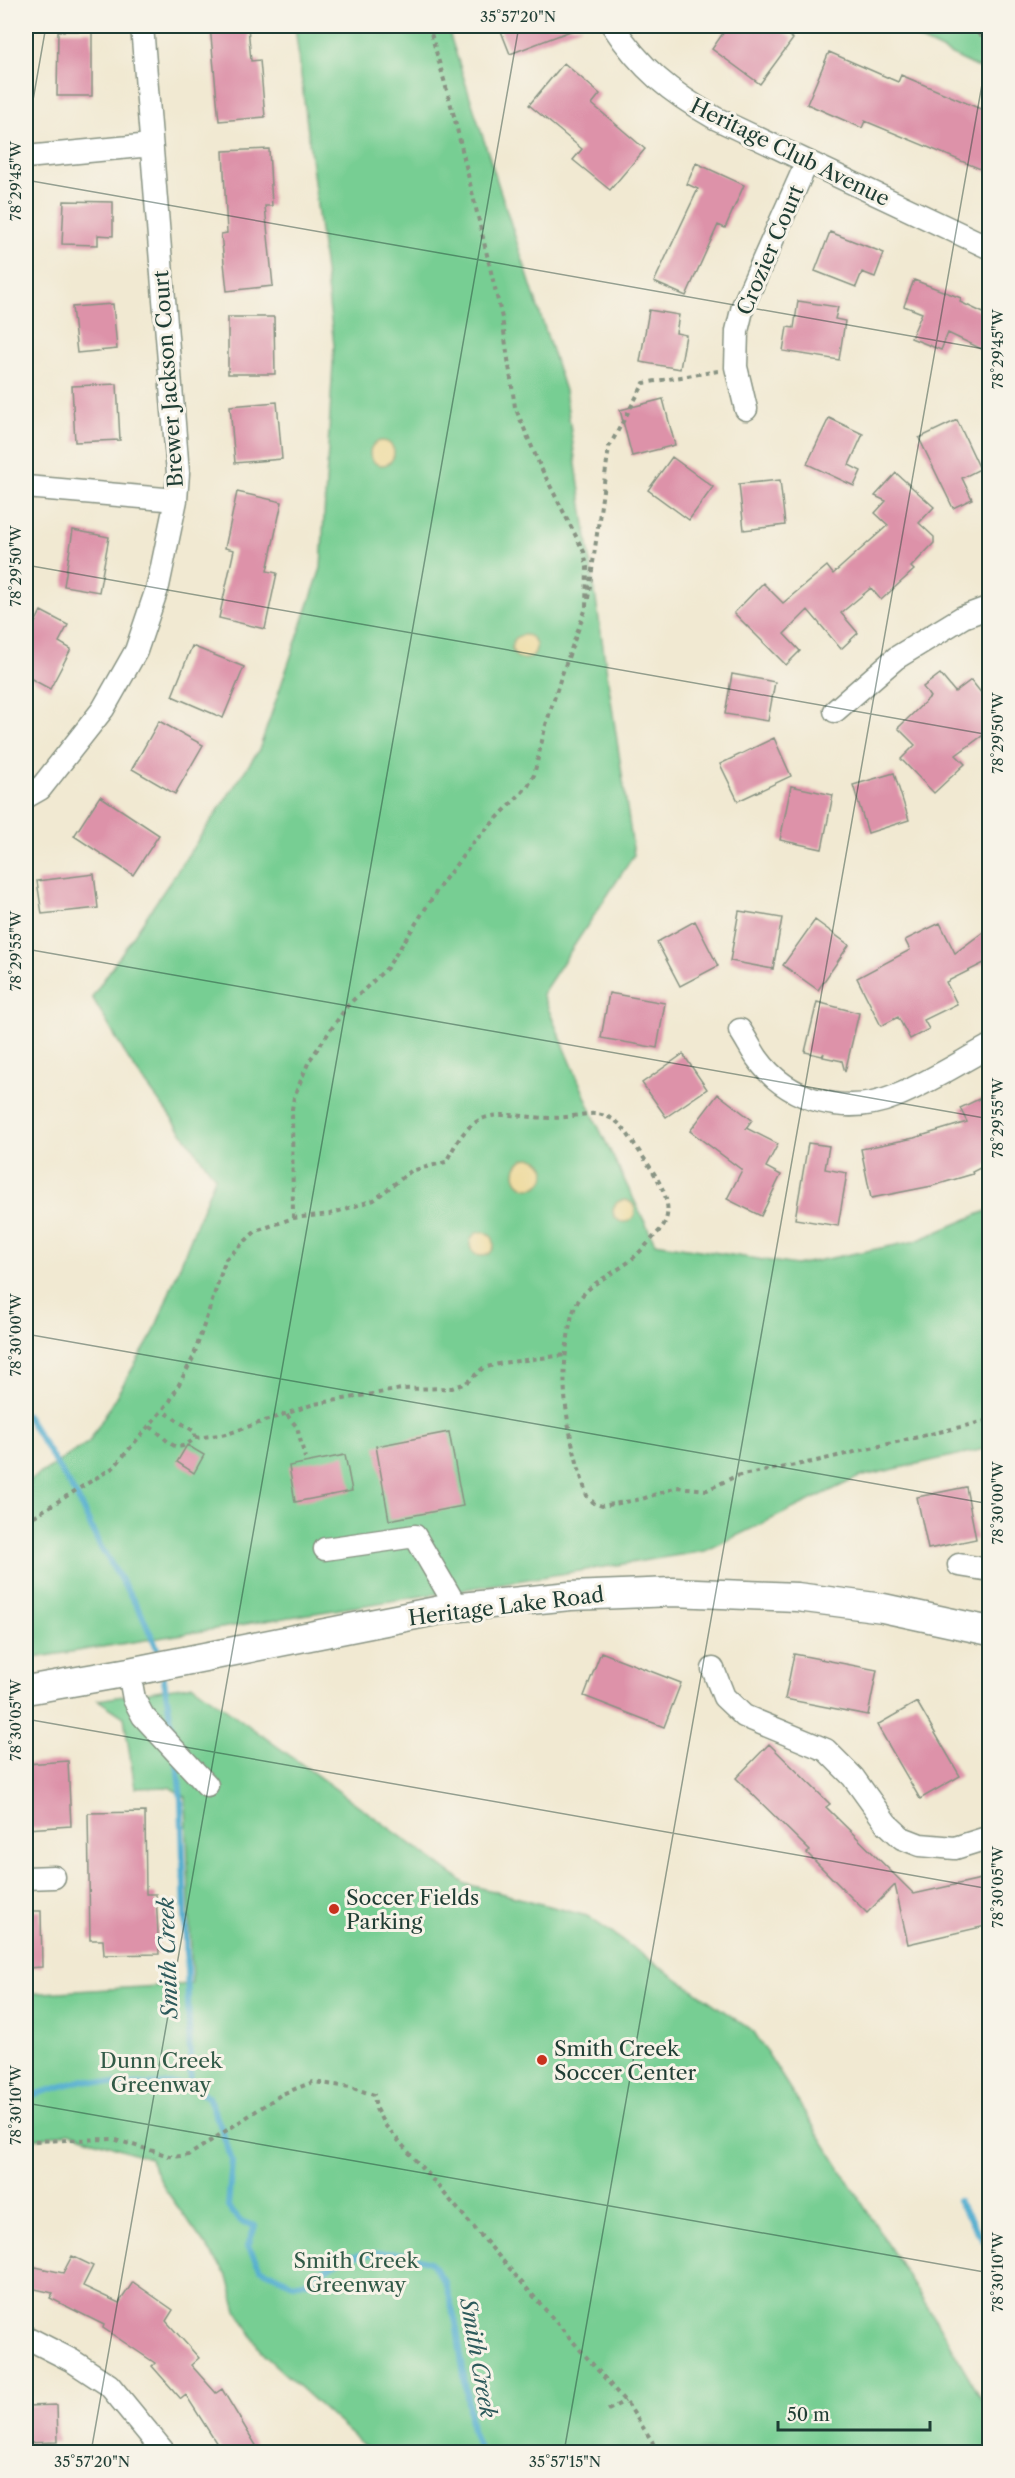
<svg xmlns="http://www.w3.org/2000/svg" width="1015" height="2478" viewBox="0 0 1015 2478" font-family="'Libre Caslon Text',serif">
  <rect width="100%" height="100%" fill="#f7f3e8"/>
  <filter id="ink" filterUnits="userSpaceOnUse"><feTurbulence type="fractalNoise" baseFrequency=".0167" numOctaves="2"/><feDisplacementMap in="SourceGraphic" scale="12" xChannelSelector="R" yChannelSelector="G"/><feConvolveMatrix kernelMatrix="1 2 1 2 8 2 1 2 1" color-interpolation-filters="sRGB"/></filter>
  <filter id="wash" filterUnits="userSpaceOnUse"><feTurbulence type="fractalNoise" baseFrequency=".008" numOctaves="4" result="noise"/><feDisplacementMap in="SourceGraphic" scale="24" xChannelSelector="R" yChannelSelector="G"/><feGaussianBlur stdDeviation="1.35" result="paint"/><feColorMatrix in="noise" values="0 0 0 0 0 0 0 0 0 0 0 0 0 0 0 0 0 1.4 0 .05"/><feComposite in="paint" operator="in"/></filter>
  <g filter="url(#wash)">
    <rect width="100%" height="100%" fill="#f1e9d2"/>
    <!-- green -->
    <path fill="#77ce93" stroke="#4b8664" stroke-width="1.5" d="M 295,26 L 447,26 L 565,391 L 634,855 L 542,994 L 596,1122 L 655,1243 L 796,1265 L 916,1241 L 989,1210 L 989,1448 L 859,1477 L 705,1551 L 26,1659 L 26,1483 L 89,1442 L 153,1334 L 215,1177 L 130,1062 L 92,997 L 259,750 L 321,568 L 334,345 Z
      M 884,26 L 989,26 L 989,73 L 896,28 Z
      M 193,1685 L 466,1884 L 587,1916 L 754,2032 L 937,2322 L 989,2412 L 989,2452 L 371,2452 L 263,2354 L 237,2311 L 228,2277 L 165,2189 L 149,2158 L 69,2132 L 26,2141 L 26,1994 L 192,1984 L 186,1797 L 169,1787 L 135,1788 L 124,1717 L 98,1700 Z"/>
    <!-- sand -->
    <path fill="#eeda9e" stroke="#868c69" stroke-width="1.5" d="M370 453a12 12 0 1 1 24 0a12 12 0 1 1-24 0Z
      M512 647a12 12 0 1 1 24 0a12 12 0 1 1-24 0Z
      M515 1173a15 15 0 1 1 30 0a15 15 0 1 1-30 0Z
      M613 1211a11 11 0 1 1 22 0a11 11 0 1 1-22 0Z
      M470 1244a12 12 0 1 1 24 0a12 12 0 1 1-24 0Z"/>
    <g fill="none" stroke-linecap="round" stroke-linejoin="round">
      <!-- stream -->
      <path stroke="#51adcf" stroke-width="6" d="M 26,1415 L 77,1497 L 99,1544 L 141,1613 L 157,1648 L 159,1658
        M 163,1674 L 174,1740
        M 177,1762 L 181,1800 L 191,2084 L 208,2097 L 220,2125 L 232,2161 L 228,2207 L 240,2221 L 255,2226 L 248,2246 L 260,2268 L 293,2284 L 313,2280 L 325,2269 L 347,2257 L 378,2253 L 405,2254 L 430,2262 L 445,2282 L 456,2323 L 472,2430 L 480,2452
        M 26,2097 L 83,2080 L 125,2085 L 191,2084
        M 958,2201 L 990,2250"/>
    </g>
    <g id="blocks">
      <!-- building -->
      <path fill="#dd92a9" d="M 210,26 L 248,26 L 251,61 L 260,60 L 265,117 L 219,121 Z
        M 499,26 L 581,26 L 581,27 L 510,54 Z
        M 728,26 L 775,26 L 793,39 L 760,84 L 712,49 Z
        M 58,31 L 92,31 L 92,96 L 57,96 Z
        M 829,52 L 898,82 L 901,75 L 990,113 L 990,173 L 865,121 L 862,128 L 807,104 Z
        M 564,63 L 600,94 L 592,104 L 645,149 L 610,190 L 573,160 L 582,149 L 529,105 Z
        M 269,149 L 272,206 L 265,206 L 273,286 L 227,291 L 221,234 L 227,233 L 223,151 Z
        M 696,163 L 744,185 L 725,228 L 718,225 L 686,296 L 654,282 L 698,189 L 687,184 Z
        M 64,201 L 113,202 L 113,236 L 98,235 L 98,245 L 62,244 Z
        M 830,232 L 884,253 L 875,277 L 862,272 L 856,287 L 815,271 Z
        M 914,280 L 961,298 L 960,302 L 990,316 L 990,353 L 948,333 L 941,350 L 911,338 L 922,313 L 904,306 Z
        M 798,301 L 838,307 L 835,319 L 845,321 L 839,360 L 783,351 L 787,327 L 794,328 Z
        M 113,304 L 117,349 L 77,353 L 72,307 Z
        M 649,310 L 679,315 L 676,333 L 686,335 L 680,369 L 640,362 Z
        M 228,317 L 274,317 L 275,374 L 228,374 Z
        M 117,384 L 120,440 L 75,442 L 72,386 Z
        M 663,399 L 675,445 L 632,456 L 620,410 Z
        M 277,402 L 282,459 L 235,463 L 230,406 Z
        M 829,418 L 863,434 L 849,465 L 861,471 L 854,486 L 807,464 Z
        M 957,420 L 980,469 L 962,478 L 972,499 L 953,508 L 919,438 Z
        M 672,457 L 713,487 L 689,520 L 648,490 Z
        M 896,473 L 934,507 L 919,523 L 934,537 L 934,543 L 911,567 L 914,570 L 881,600 L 871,588 L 841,613 L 858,633 L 841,649 L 808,610 L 784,634 L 800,651 L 786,665 L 734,613 L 763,583 L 783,603 L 827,566 L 833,574 L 888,525 L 875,513 L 886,501 L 875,496 Z
        M 780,480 L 785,525 L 744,530 L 739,484 Z
        M 237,492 L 282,502 L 267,571 L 277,573 L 265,629 L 219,618 L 234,550 L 225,548 Z
        M 73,530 L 109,537 L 99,592 L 64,586 Z
        M 41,611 L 68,625 L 59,642 L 71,649 L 50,689 L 26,676 L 26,641 Z
        M 192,646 L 244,667 L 223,718 L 172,696 Z
        M 732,674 L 775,682 L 768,721 L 725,714 Z
        M 940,674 L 955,692 L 971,680 L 990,704 L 990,730 L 956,755 L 965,764 L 934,793 L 901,759 L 915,745 L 898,728 L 930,697 L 923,687 Z
        M 159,721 L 203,745 L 175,794 L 132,769 Z
        M 774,738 L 791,776 L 738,801 L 720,764 Z
        M 894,773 L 909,820 L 868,833 L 853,785 Z
        M 791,786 L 833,795 L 822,849 L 780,840 Z
        M 100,796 L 159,835 L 133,875 L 74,836 Z
        M 94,874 L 98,908 L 42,914 L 37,881 Z
        M 739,911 L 782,918 L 773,969 L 730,961 Z
        M 815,920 L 849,945 L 818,990 L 783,965 Z
        M 695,921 L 718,966 L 680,986 L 657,942 Z
        M 940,923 L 955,953 L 990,927 L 990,960 L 946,982 L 957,1004 L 924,1020 L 929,1029 L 910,1039 L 898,1017 L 881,1026 L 857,978 L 910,950 L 905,940 Z
        M 609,993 L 665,1003 L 657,1048 L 601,1038 Z
        M 817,1002 L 859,1013 L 845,1072 L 842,1061 L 823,1057 L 824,1053 L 822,1056 L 805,1052 Z
        M 683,1054 L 707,1089 L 666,1117 L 642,1083 Z
        M 718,1094 L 752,1120 L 746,1128 L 778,1144 L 766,1167 L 781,1175 L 761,1216 L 727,1199 L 742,1170 L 690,1131 Z
        M 981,1098 L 990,1116 L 990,1163 L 972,1172 L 973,1174 L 932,1186 L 871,1198 L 861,1149 L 914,1138 L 967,1122 L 960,1108 Z
        M 808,1143 L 829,1146 L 825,1169 L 847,1173 L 838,1226 L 795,1219 Z
        M 449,1432 L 463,1506 L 389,1520 L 376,1446 Z
        M 187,1445 L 204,1455 L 194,1473 L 177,1462 Z
        M 345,1455 L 352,1491 L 295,1502 L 289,1466 Z
        M 966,1487 L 976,1539 L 928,1549 L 917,1497 Z
        M 601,1652 L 681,1683 L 664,1727 L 584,1696 Z
        M 794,1654 L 877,1670 L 868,1715 L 785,1699 Z
        M 917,1702 L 960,1776 L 920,1799 L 877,1725 Z
        M 769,1744 L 830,1804 L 826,1807 L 914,1894 L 981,1879 L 990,1915 L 990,1925 L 908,1944 L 895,1885 L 867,1913 L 807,1853 L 810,1851 L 736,1778 Z
        M 68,1761 L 71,1826 L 26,1829 L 26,1764 Z
        M 145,1812 L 146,1894 L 156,1894 L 159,1954 L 104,1955 L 103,1940 L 90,1940 L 88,1813 Z
        M 26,1911 L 41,1911 L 42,1967 L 26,1968 Z
        M 72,2256 L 93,2266 L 83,2286 L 119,2303 L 133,2282 L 173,2310 L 166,2321 L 199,2358 L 191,2365 L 216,2393 L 222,2389 L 260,2452 L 222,2452 L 186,2395 L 181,2399 L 152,2366 L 155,2363 L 103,2328 L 104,2325 L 50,2298 L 53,2293 L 26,2287 L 26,2265 L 63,2273 Z
        M 57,2405 L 58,2442 L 26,2443 L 26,2406 Z"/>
    </g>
  </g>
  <g filter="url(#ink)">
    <use href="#blocks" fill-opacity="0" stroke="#889383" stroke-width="1.5"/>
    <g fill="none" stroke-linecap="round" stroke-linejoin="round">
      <defs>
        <path id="minor" d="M 613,26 C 641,69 670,92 715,118 L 990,248
          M 26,157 L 151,145
          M 746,409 L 736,367 L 737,331 L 743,306 L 807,162
          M 26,487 L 176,500
          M 835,711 L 896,658 L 963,617 L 990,607
          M 26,797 L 40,789 L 103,709 L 136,651 L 158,586 L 176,500 L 178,473 L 142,26
          M 740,1030 C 746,1039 751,1049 757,1058 C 788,1102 847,1116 896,1096 C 928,1083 959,1063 990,1046
          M 325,1549 L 415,1536 L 457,1608
          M 959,1565 L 990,1570
          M 713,1669 L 724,1697 L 744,1716 L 826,1750 L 853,1777 L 886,1823 L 902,1838 L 920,1845 L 955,1848 L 990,1837
          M 129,1672 L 134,1699 L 143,1716 L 207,1785
          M 26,1878 L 54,1877
          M 26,2337 L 71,2360 L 109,2385 L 164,2452"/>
        <path id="major" d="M 26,1690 L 129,1672 L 451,1608 L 570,1596 L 673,1592 L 797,1597 L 883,1608 L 990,1631"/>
      </defs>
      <!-- minor casing -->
      <use href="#minor" stroke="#889383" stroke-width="25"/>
      <!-- major casing -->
      <use href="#major" stroke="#889383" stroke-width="31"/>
      <!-- path -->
      <path stroke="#889383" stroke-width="4" stroke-dasharray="4.5 4.5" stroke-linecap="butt" d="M 961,26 L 990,39
        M 588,599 L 609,447 L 644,383 L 718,371
        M 293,1218 L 292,1109 L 294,1097 L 309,1061 L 348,1005 L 387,968 L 442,883 L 472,844 L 528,786 L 534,775 L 545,728 L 560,680 L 586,608 L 587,567 L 584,552 L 540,466 L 515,407 L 502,318 L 454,116 L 429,26
        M 287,1415 L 297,1427 L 305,1458
        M 150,1427 C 168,1436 172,1459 195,1438 L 195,1432 L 163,1411
        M 195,1438 L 227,1434 L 314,1404 L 402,1389 L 452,1388 L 466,1383 L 483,1368 L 502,1363 L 565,1355
        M 26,1521 L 114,1467 L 170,1401 L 193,1358 L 226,1259 L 256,1231 L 293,1218 L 330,1214 L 374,1200 L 411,1171 L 446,1162 C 466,1123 478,1111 523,1116 C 539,1118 557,1119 573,1116 C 585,1114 597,1112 608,1117 C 620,1121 626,1132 633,1142 C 647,1165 683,1203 660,1230 C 651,1240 641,1251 631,1260 C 613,1275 587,1283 576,1305 C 570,1317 569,1331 567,1344 C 559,1398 571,1445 587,1496 L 594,1503 L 602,1506 L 642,1499 L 677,1487 L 707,1490 L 736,1476 L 812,1462 L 990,1420
        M 26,2141 L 113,2139 L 173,2157 L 189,2155 L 282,2094 L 313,2082 L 350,2087 L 374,2095 L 376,2109 L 384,2124 L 629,2406 L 652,2441 L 656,2452
        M 608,2410 L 625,2401"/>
      <!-- minor -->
      <use href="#minor" stroke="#fff" stroke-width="22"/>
      <!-- major -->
      <use href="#major" stroke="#fff" stroke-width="28"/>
    </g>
  </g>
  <!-- ticks -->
  <path fill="none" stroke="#1f3d34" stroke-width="1.5" stroke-opacity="0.45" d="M 26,140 L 46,26M 26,180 L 990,350M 26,565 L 990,735M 26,949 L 990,1119M 26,1334 L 990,1504M 26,1719 L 990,1889M 26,2103 L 990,2273M 91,2452 L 519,26M 564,2452 L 990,39"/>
  <!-- markers -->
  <g fill="#c8321e" stroke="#f7f3e8" stroke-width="2">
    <circle cx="334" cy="1909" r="6"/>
    <circle cx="542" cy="2060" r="6"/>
  </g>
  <g text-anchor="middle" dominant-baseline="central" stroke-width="6" stroke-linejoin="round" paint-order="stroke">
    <!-- street labels -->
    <g font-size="21" fill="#1f3d34" stroke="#f7f3e8">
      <text transform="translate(790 152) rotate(26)">Heritage Club Avenue</text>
      <text transform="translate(770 250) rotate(-67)">Crozier Court</text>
      <text transform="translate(168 379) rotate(-94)">Brewer Jackson Court</text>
      <text transform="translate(506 1606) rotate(-7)">Heritage Lake Road</text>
    </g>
    <!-- poi labels -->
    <g font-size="21" fill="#1f3d34" stroke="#f7f3e8" text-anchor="start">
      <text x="346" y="1897">Soccer Fields<tspan x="346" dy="24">Parking</tspan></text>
      <text x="554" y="2048">Smith Creek<tspan x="554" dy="24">Soccer Center</tspan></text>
    </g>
    <!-- park labels -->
    <g font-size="21" fill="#315a47" stroke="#f7f3e8">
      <text x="161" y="2060">Dunn Creek<tspan x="161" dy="24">Greenway</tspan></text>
      <text x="356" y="2260">Smith Creek<tspan x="356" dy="24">Greenway</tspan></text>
    </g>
    <!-- water labels -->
    <g font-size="22" font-style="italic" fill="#2c595b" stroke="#f7f3e8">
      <text transform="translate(168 1958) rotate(-92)">Smith Creek</text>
      <text transform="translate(478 2358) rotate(80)">Smith Creek</text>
    </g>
  </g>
  <!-- margin -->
  <rect width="1015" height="2478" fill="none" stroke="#f7f3e8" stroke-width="66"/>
  <!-- scale -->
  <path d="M778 2421v9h152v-9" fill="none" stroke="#1f3d34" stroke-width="3"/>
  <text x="787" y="2421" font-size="18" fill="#1f3d34" stroke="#f7f3e8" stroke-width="4.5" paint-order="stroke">50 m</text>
  <rect x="33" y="33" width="949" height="2412" fill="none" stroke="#1f3d34" stroke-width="2"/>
  <g font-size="15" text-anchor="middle" fill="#1f3d34">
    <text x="518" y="22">35°57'20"N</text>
    <text transform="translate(16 181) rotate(-90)" y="5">78°29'45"W</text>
    <text transform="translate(998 349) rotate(-90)" y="5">78°29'45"W</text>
    <text transform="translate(16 566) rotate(-90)" y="5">78°29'50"W</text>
    <text transform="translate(998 733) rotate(-90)" y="5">78°29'50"W</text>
    <text transform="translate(16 951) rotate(-90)" y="5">78°29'55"W</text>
    <text transform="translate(998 1118) rotate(-90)" y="5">78°29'55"W</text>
    <text transform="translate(16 1335) rotate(-90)" y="5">78°30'00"W</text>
    <text transform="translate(998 1503) rotate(-90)" y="5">78°30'00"W</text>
    <text transform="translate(16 1720) rotate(-90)" y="5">78°30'05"W</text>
    <text transform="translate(998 1887) rotate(-90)" y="5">78°30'05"W</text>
    <text transform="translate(16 2105) rotate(-90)" y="5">78°30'10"W</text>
    <text transform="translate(998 2272) rotate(-90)" y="5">78°30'10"W</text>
    <text x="92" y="2467">35°57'20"N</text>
    <text x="565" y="2467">35°57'15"N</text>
  </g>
</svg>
